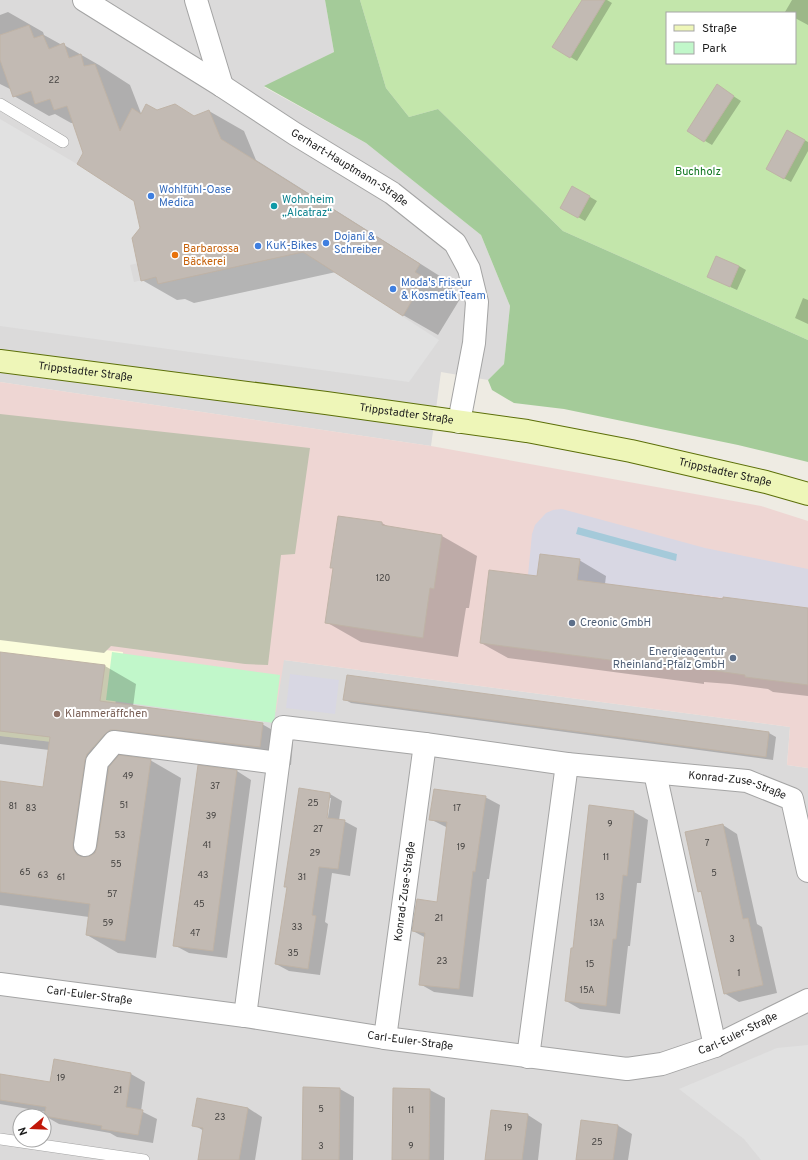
<svg xmlns="http://www.w3.org/2000/svg" width="808" height="1160" viewBox="0 0 808 1160" font-family="Overpass,sans-serif">
  <rect width="100%" height="100%" fill="#eeebe3"/>
  <!-- residential -->
  <path fill="#dbdada" fill-rule="evenodd" d="M 0,0 L 325,0 L 334,52 L 264,87 L 366,143 L 481,235 L 510,306 L 504,364 L 488,380 L 441,372 L 431,446 L 0,382 Z
    M 284,660 L 790,727 L 787,765 L 808,768 L 808,1160 L 0,1160 L 0,736 L 96,747 L 117,691 ZM 20,1116 L 44,1116 L 44,1140 L 20,1140 Z"/>
  <!-- commercial -->
  <path fill="#eed6d3" d="M 0,382 L 431,446 L 761,506 L 808,521 L 808,768 L 787,765 L 790,727 L 284,660 L 276,712 L 117,691 L 123,653 L 0,638 Z"/>
  <!-- education -->
  <path fill="#fbfddc" d="M 0,638 L 123,652 L 110,739 L 96,747 L 0,736 Z"/>
  <!-- construction -->
  <path fill="#c0c2af" d="M 0,414 L 310,448 L 295,554 L 281,555 L 268,665 L 245,664 L 111,646 L 104,653 L 0,640 Z"/>
  <!-- grass -->
  <path fill="#c3e6ab" fill-rule="evenodd" d="M 360,0 L 808,0 L 808,340 L 563,231 L 438,109 L 409,117 L 386,88 ZM 667,13 L 795,13 L 795,63 L 667,63 Z"/>
  <!-- forest -->
  <path fill="#a4cb99" d="M 325,0 L 360,0 L 386,88 L 409,117 L 438,109 L 563,231 L 808,340 L 808,462 L 738,445 L 564,409 L 514,403 L 492,390 L 488,380 L 504,364 L 510,306 L 481,235 L 366,143 L 264,86 L 334,52 Z"/>
  <!-- park -->
  <path fill="#c1f7ca" d="M 112,652 L 280,675 L 274,723 L 106,700 Z"/>
  <!-- parking -->
  <path fill="#e1e1e1" d="M 0,119 L 77,164 L 134,201 L 140,228 L 132,238 L 136,257 L 142,262 L 130,265 L 134,282 L 156,277 L 158,284 L 295,254 L 304,248 L 318,256 L 315,260 L 439,340 L 409,382 L 0,326 Z
    M 808,1045 L 808,1160 L 761,1160 L 744,1139 L 679,1089 L 777,1048 Z"/>
  <!-- plaza -->
  <path fill="#d8d7e3" d="M 562,509 L 705,548 L 808,569 L 808,608 L 528,575 L 532,534 L 535,525 L 546,513 L 553,510 Z
    M 290,674 L 339,680 L 335,714 L 286,708 Z"/>
  <!-- water -->
  <path fill="#a5cada" d="M 578,527 L 677,554 L 676,561 L 576,534 Z"/>
  <!-- shadow -->
  <path fill="#0003" fill-rule="evenodd" d="M 583,0 L 607,0 L 612,3 L 577,61 L 554,47 Z
    M 792,0 L 808,0 L 808,25 L 795,18 L 795,13 L 787,13 L 785,12 Z
    M 8,12 L 43,32 L 44,35 L 62,45 L 64,45 L 99,65 L 130,85 L 142,116 L 157,111 L 195,117 L 209,111 L 244,131 L 256,160 L 454,285 L 450,293 L 460,299 L 438,335 L 403,315 L 336,272 L 194,303 L 185,299 L 177,300 L 142,280 L 141,228 L 135,200 L 84,153 L 74,123 L 71,123 L 55,114 L 49,116 L 14,96 L 12,90 L 0,84 L 0,15 Z
    M 724,90 L 741,101 L 712,145 L 688,131 Z
    M 788,131 L 808,142 L 808,151 L 791,182 L 774,173 Z
    M 573,187 L 597,201 L 585,221 L 561,207 Z
    M 739,266 L 746,270 L 737,290 L 708,277 Z
    M 803,298 L 808,300 L 808,324 L 795,318 Z
    M 382,523 L 389,527 L 442,536 L 477,556 L 469,608 L 466,608 L 458,657 L 361,642 L 326,622 L 334,569 L 331,567 Z
    M 579,560 L 606,576 L 605,584 L 808,609 L 808,696 L 773,692 L 768,689 L 730,684 L 704,682 L 704,684 L 508,658 L 481,643 L 538,577 Z
    M 0,653 L 105,666 L 136,684 L 133,707 L 262,724 L 293,742 L 291,765 L 147,747 L 136,751 L 131,758 L 150,760 L 181,778 L 156,958 L 118,953 L 87,935 L 89,917 L 0,905 L 0,782 L 44,788 L 49,750 L 0,744 Z
    M 344,699 L 769,733 L 776,737 L 773,760 L 351,703 Z
    M 199,766 L 237,771 L 251,780 L 227,958 L 189,953 L 174,945 Z
    M 300,790 L 330,794 L 342,801 L 339,820 L 344,821 L 357,828 L 350,876 L 332,873 L 325,922 L 328,924 L 320,975 L 289,971 L 276,964 L 288,888 L 285,886 ZM 329,798 L 331,798 L 327,823 L 325,822 Z
    M 485,797 L 500,805 L 489,879 L 487,879 L 473,997 L 434,992 L 420,984 L 426,938 L 413,931 L 438,903 L 448,828 L 430,819 Z
    M 590,807 L 634,812 L 648,820 L 641,883 L 637,883 L 630,946 L 628,946 L 620,1014 L 580,1009 L 566,1001 L 574,949 Z
    M 723,825 L 737,834 L 757,924 L 762,927 L 777,993 L 739,1002 L 724,993 L 702,893 L 699,891 Z
    M 54,1061 L 131,1074 L 145,1082 L 141,1111 L 157,1119 L 153,1143 L 117,1137 L 110,1133 L 59,1124 L 45,1116 L 46,1112 L 0,1104 L 0,1075 L 51,1083 Z
    M 340,1089 L 354,1097 L 353,1160 L 303,1160 Z
    M 394,1089 L 430,1090 L 445,1098 L 444,1160 L 393,1160 Z
    M 198,1099 L 248,1108 L 262,1117 L 255,1160 L 199,1160 L 204,1131 L 194,1125 Z
    M 492,1111 L 528,1115 L 542,1124 L 538,1160 L 486,1160 Z
    M 617,1125 L 632,1134 L 628,1160 L 577,1160 Z"/>
  <!-- building -->
  <path fill="#c2bab3" stroke="#bfb3a6" d="M 582,0 L 605,0 L 570,58 L 552,47 Z
    M 29,25 L 34,38 L 43,35 L 49,49 L 64,43 L 69,58 L 81,54 L 84,66 L 95,64 L 120,131 L 132,108 L 141,114 L 146,104 L 157,110 L 175,104 L 194,116 L 209,110 L 221,139 L 420,264 L 415,272 L 425,278 L 403,316 L 303,252 L 158,284 L 156,277 L 141,281 L 132,238 L 140,228 L 134,201 L 77,164 L 83,153 L 67,106 L 54,110 L 50,99 L 35,104 L 31,91 L 13,97 L 0,60 L 0,35 Z
    M 717,84 L 734,96 L 704,142 L 687,131 Z
    M 787,130 L 805,140 L 784,179 L 766,169 Z
    M 572,186 L 590,196 L 578,218 L 560,208 Z
    M 716,256 L 739,266 L 730,287 L 707,277 Z
    M 338,516 L 382,522 L 382,525 L 442,535 L 434,589 L 430,588 L 423,638 L 325,623 L 333,568 L 330,568 Z
    M 540,554 L 580,559 L 577,580 L 723,599 L 723,597 L 808,608 L 808,685 L 745,677 L 745,675 L 702,669 L 678,667 L 678,669 L 480,643 L 489,570 L 537,576 Z
    M 0,652 L 105,665 L 100,701 L 263,723 L 260,747 L 115,730 L 110,730 L 105,734 L 87,754 L 85,760 L 73,843 L 73,849 L 77,855 L 84,857 L 90,856 L 95,853 L 97,847 L 109,767 L 119,755 L 151,759 L 125,941 L 86,935 L 90,904 L 0,892 L 0,781 L 43,787 L 50,737 L 0,731 Z
    M 347,675 L 769,732 L 766,757 L 343,700 Z
    M 198,765 L 237,770 L 213,951 L 173,946 Z
    M 299,788 L 330,793 L 327,818 L 345,820 L 338,869 L 319,867 L 312,915 L 316,916 L 308,969 L 275,964 L 287,887 L 284,887 Z
    M 434,789 L 486,796 L 475,872 L 473,871 L 459,989 L 419,985 L 425,933 L 412,931 L 417,899 L 437,902 L 447,822 L 429,820 Z
    M 589,805 L 634,811 L 627,876 L 623,875 L 616,939 L 613,939 L 606,1006 L 565,1001 L 571,948 L 573,948 Z
    M 723,824 L 743,919 L 748,918 L 763,985 L 724,994 L 701,891 L 698,892 L 685,832 Z
    M 54,1059 L 131,1073 L 126,1107 L 143,1110 L 138,1135 L 101,1129 L 102,1126 L 44,1116 L 46,1107 L 0,1100 L 0,1074 L 50,1082 Z
    M 303,1087 L 340,1088 L 339,1160 L 302,1160 Z
    M 393,1088 L 430,1089 L 429,1160 L 392,1160 Z
    M 197,1098 L 248,1108 L 239,1160 L 198,1160 L 203,1128 L 192,1126 Z
    M 491,1110 L 528,1114 L 522,1160 L 485,1160 Z
    M 581,1120 L 618,1125 L 613,1160 L 576,1160 Z"/>
  <g fill="none" stroke-linecap="round" stroke-linejoin="round">
    <defs>
      <path id="service" d="M 0,104 L 63,142
        M 0,1139 L 144,1160"/>
      <g id="minor">
        <path id="s1" d="M 84,0 L 222,86 L 295,134 L 392,193 L 455,243 L 469,269 L 477,302 L 474,343 L 459,422"/>
        <path d="M 196,0 L 222,86"/>
        <path d="M 655,773 L 715,1046"/>
        <path d="M 85,845 L 97,762 L 114,742 L 278,763"/>
        <path id="s2" d="M 0,984 L 245,1016 L 385,1038 L 627,1069 L 662,1064 L 715,1046 L 808,1000"/>
        <path id="s3" d="M 245,1016 L 283,727 L 425,744 L 567,764 L 747,781 L 792,799 L 808,871"/>
        <path id="s4" d="M 385,1038 L 425,744"/>
        <path d="M 528,1057 L 567,764"/>
      </g>
      <g id="secondary">
        <path id="s5" d="M 0,361 L 326,403 L 527,431 L 631,451 L 766,482 L 808,494"/>
      </g>
    </defs>
    <!-- service casing -->
    <use href="#service" stroke="#a4a4a4" stroke-width="12"/>
    <!-- minor casing -->
    <use href="#minor" stroke="#a4a4a4" stroke-width="24"/>
    <!-- secondary casing -->
    <use href="#secondary" stroke="#5c6f09" stroke-width="24"/>
    <!-- service -->
    <use href="#service" stroke="#fff" stroke-width="11"/>
    <!-- minor -->
    <use href="#minor" stroke="#fff" stroke-width="22"/>
    <!-- secondary -->
    <use href="#secondary" stroke="#eef6b8" stroke-width="22"/>
  </g>
  <!-- markers -->
  <g fill="#3f7fe0" stroke="#fff" stroke-width="1.5">
    <circle cx="151" cy="196" r="4"/>
    <circle cx="326" cy="243" r="4"/>
    <circle cx="258" cy="246" r="4"/>
    <circle cx="393" cy="289" r="4"/>
  </g>
  <circle fill="#0f9aa8" stroke="#fff" stroke-width="1.5" cx="274" cy="206" r="4"/>
  <circle fill="#e8710a" stroke="#fff" stroke-width="1.5" cx="175" cy="255" r="4"/>
  <g fill="#5c6f8a" stroke="#fff" stroke-width="1.5">
    <circle cx="572" cy="623" r="4"/>
    <circle cx="733" cy="658" r="4"/>
  </g>
  <circle fill="#8d6e63" stroke="#fff" stroke-width="1.5" cx="57" cy="714" r="4"/>
  <g text-anchor="middle" dominant-baseline="central" stroke-width="4" stroke-linejoin="round" paint-order="stroke">
    <!-- number labels -->
    <g font-size="9" fill="#464442">
      <text x="54" y="80">22</text>
      <text x="383" y="578">120</text>
      <text x="128" y="776">49</text>
      <text x="215" y="786">37</text>
      <text x="313" y="803">25</text>
      <text x="124" y="805">51</text>
      <text x="13" y="806">81</text>
      <text x="31" y="808">83</text>
      <text x="457" y="808">17</text>
      <text x="211" y="816">39</text>
      <text x="610" y="824">9</text>
      <text x="318" y="829">27</text>
      <text x="120" y="835">53</text>
      <text x="707" y="843">7</text>
      <text x="207" y="845">41</text>
      <text x="461" y="847">19</text>
      <text x="315" y="853">29</text>
      <text x="606" y="857">11</text>
      <text x="116" y="864">55</text>
      <text x="25" y="872">65</text>
      <text x="714" y="873">5</text>
      <text x="43" y="875">63</text>
      <text x="203" y="875">43</text>
      <text x="61" y="877">61</text>
      <text x="302" y="877">31</text>
      <text x="112" y="894">57</text>
      <text x="600" y="897">13</text>
      <text x="199" y="904">45</text>
      <text x="439" y="918">21</text>
      <text x="108" y="923">59</text>
      <text x="597" y="923">13A</text>
      <text x="297" y="927">33</text>
      <text x="195" y="933">47</text>
      <text x="732" y="939">3</text>
      <text x="293" y="953">35</text>
      <text x="442" y="961">23</text>
      <text x="590" y="964">15</text>
      <text x="739" y="973">1</text>
      <text x="587" y="990">15A</text>
      <text x="61" y="1078">19</text>
      <text x="118" y="1090">21</text>
      <text x="321" y="1109">5</text>
      <text x="411" y="1110">11</text>
      <text x="220" y="1117">23</text>
      <text x="508" y="1128">19</text>
      <text x="597" y="1142">25</text>
      <text x="321" y="1146">3</text>
      <text x="411" y="1146">9</text>
    </g>
    <!-- street labels -->
    <g font-size="11" fill="#1d1d1d" stroke="#fff">
      <text stroke="none"><textPath href="#s1" startOffset="314">Gerhart-Hauptmann-Straße</textPath></text>
      <text stroke="none"><textPath href="#s5" startOffset="86">Trippstadter Straße</textPath></text>
      <text stroke="none"><textPath href="#s5" startOffset="410">Trippstadter Straße</textPath></text>
      <text stroke="none"><textPath href="#s5" startOffset="734">Trippstadter Straße</textPath></text>
      <text stroke="none"><textPath href="#s3" startOffset="750">Konrad-Zuse-Straße</textPath></text>
      <text stroke="none"><textPath href="#s4" startOffset="148">Konrad-Zuse-Straße</textPath></text>
      <text stroke="none"><textPath href="#s2" startOffset="90">Carl-Euler-Straße</textPath></text>
      <text stroke="none"><textPath href="#s2" startOffset="750">Carl-Euler-Straße</textPath></text>
      <text stroke="none"><textPath href="#s2" startOffset="414">Carl-Euler-Straße</textPath></text>
    </g>
    <!-- park labels -->
    <g font-size="11" fill="#107620" stroke="#fff">
      <text x="698" y="172">Buchholz</text>
    </g>
    <!-- shop labels -->
    <g font-size="11" fill="#366cbe" stroke="#fff" text-anchor="start">
      <text x="159" y="190">Wohlfühl-Oase<tspan x="159" dy="13">Medica</tspan></text>
      <text x="334" y="237">Dojani &amp;<tspan x="334" dy="13">Schreiber</tspan></text>
      <text x="266" y="246">KuK-Bikes</text>
      <text x="401" y="283">Moda's Friseur<tspan x="401" dy="13">&amp; Kosmetik Team</tspan></text>
    </g>
    <!-- culture labels -->
    <g font-size="11" fill="#0d838f" stroke="#fff" text-anchor="start">
      <text x="282" y="200">Wohnheim<tspan x="282" dy="13">„Alcatraz“</tspan></text>
    </g>
    <!-- food labels -->
    <g font-size="11" fill="#c56008" stroke="#fff" text-anchor="start">
      <text x="183" y="249">Barbarossa<tspan x="183" dy="13">Bäckerei</tspan></text>
    </g>
    <!-- service labels -->
    <g font-size="11" fill="#4e5e75" stroke="#fff" text-anchor="start">
      <text x="580" y="623">Creonic GmbH</text>
      <text x="725" y="652" text-anchor="end">Energieagentur<tspan x="725" dy="13">Rheinland-Pfalz GmbH</tspan></text>
    </g>
    <!-- education labels -->
    <g font-size="11" fill="#785e54" stroke="#fff" text-anchor="start">
      <text x="65" y="714">Klammeräffchen</text>
    </g>
  </g>
  <!-- legend -->
  <rect x="666" y="12" width="130" height="52" fill="#ffffff" stroke="#a5a5a5"/>
  <rect x="674" y="25" width="20" height="6" fill="#eef6b8" stroke="#a5a5a5"/>
  <text x="702" y="32" font-size="12" fill="#1d1d1d">Straße</text>
  <rect x="674" y="42" width="20" height="12" fill="#c1f7ca" stroke="#a5a5a5"/>
  <text x="702" y="52" font-size="12" fill="#1d1d1d">Park</text>
  <!-- north arrow -->
  <g transform="translate(32 1128) rotate(251)"><circle r="19" fill="#ffffff" stroke="#a5a5a5"/>
  <path d="M0-3L7 15L0 10L-7 15Z" fill="#c11709"/>
  <text y="-6" font-size="11" font-weight="bold" text-anchor="middle" fill="#1d1d1d">N</text>
  </g>
</svg>
